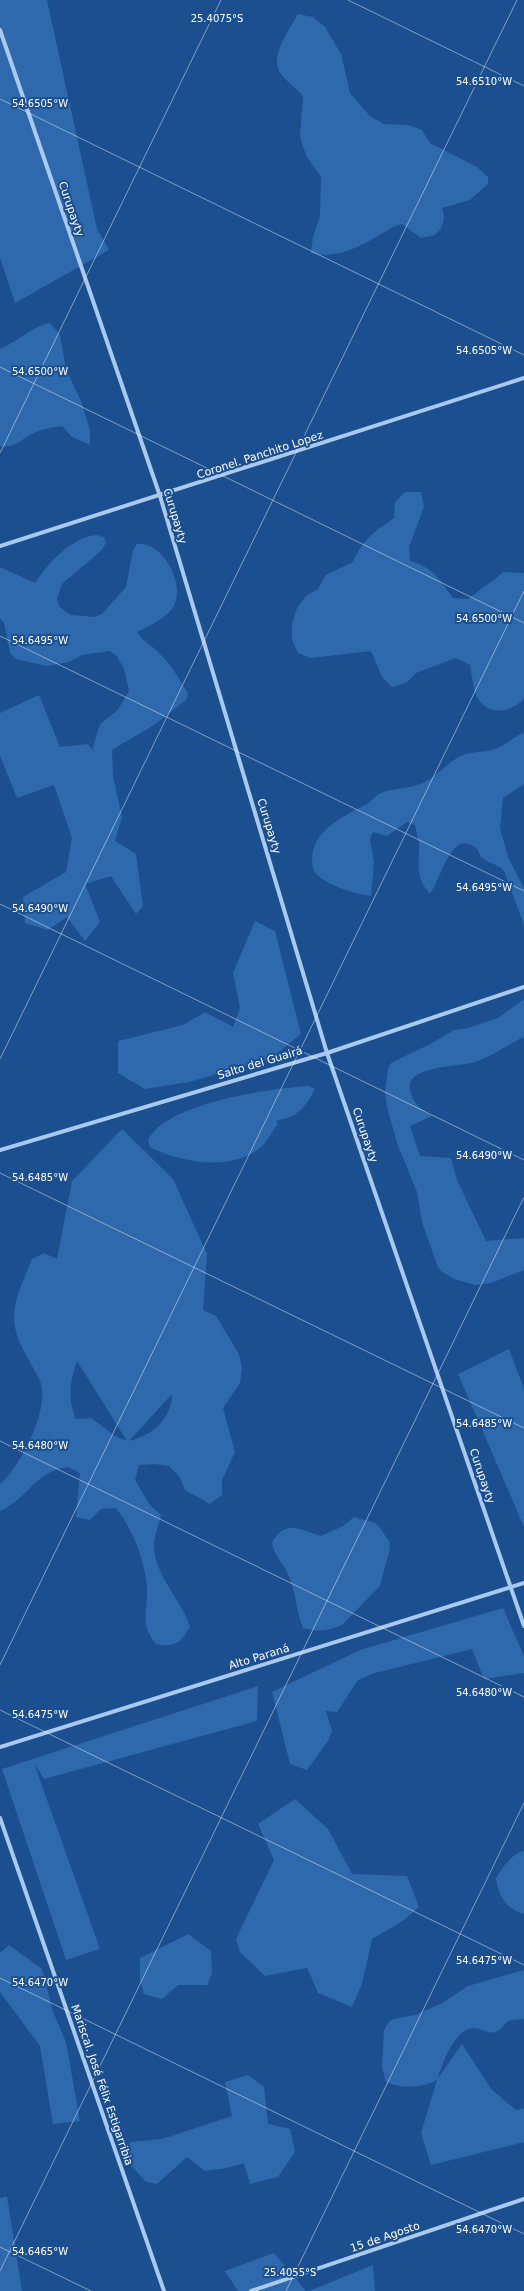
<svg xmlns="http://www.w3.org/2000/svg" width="524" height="2291" viewBox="0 0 524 2291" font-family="'DejaVu Sans',sans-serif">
  <rect width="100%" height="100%" fill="#1b4f8f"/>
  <!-- green -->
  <path fill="#2e69ad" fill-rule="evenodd" d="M 0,0 L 47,0 L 97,229 L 109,250 L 15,303 L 0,258 Z
    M 298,14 L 313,17 L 325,27 L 341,54 L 350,93 L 370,116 L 384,124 L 408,125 L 422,130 L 430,143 L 477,167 L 488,177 L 488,184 L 470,200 L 442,208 C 446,220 443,227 435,235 L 421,238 L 402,224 L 395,226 C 370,240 342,261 311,253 L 313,237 L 320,216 L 321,177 L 307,157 L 302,144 L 300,136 L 303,96 C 296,88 287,82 281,74 C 268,57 290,29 298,14 Z
    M 50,323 L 60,335 L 66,369 L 81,401 L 90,430 L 90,445 L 72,437 L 62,426 C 52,427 43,429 34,433 C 22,438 15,449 0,446 L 0,349 C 18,342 30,327 50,323 Z
    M 405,492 L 421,492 L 424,507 L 409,547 L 410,561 C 434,568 439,579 453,598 L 468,599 L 504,572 L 524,573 L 524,699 C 511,712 490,716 478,699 C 473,691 472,675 470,665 L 456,658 L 416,673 L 406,683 L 392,687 L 382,677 L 371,651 L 311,658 L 298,653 L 292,640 L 292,624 L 297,608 L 306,596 L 318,589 L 326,575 L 353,562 C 363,539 374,532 394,518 L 395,502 Z
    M 96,535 L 104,537 L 106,543 L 102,550 L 62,584 L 57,599 L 60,607 L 66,612 L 72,615 L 95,617 L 102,614 L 126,587 L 133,550 L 137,544 C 161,541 184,580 175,603 C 170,617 149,626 137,632 C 142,641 150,644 157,651 C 170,663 179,678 188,694 L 186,700 L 154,725 L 112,750 L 113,776 L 122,817 L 115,841 L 136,854 L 143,906 L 136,914 L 111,876 L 85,884 L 100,922 L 85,941 L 67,917 L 48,930 L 25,923 L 23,897 L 66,872 L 72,838 L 54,785 L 17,798 L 0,756 L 0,713 L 39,695 L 60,747 L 88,744 L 94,751 L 93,747 L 100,724 L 118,710 L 129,691 L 124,669 L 117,656 L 110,651 L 82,655 L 69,662 L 46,666 L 16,659 L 10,653 L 4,623 L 0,618 L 0,567 L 35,583 C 48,563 71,538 96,535 Z
    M 524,732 L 524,784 L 503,798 L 500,828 L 508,857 L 524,888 L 524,925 L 504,871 C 498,863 488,864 481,857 C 479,854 479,851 477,849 C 451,826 441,880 430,894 C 418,881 418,870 419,853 C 420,844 417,834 415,825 L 407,822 L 387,836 L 373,832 L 370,839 L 374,862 L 371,896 C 356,894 317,883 313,868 C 306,833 342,817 367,804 C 372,801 376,795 381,793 C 393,788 408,789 423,783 C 436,777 445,765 457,758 C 468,751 480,753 492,750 C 504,747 514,737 524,732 Z
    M 255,921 L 275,931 L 301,1034 L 270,1059 L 189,1082 L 145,1089 L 118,1073 L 118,1041 L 183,1025 L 205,1012 L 233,1027 L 240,1008 L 233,973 Z
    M 524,999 L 524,1037 C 508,1044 492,1057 475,1062 C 461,1067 406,1065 410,1089 C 412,1103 421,1109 432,1116 L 410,1126 L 420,1156 L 451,1158 L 457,1180 L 486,1241 L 524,1238 L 524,1270 L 491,1283 L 475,1285 L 454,1279 L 441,1271 L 437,1265 L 422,1222 L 417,1192 L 397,1143 L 387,1107 L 385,1092 L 388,1069 L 391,1063 L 434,1042 L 454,1030 L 468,1028 L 498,1018 Z
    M 309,1086 L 315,1089 C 304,1109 299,1116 276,1121 L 278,1124 C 273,1130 269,1138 264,1144 C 236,1173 181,1163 150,1147 L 148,1140 C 165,1103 272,1088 309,1086 Z
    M 122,1129 L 173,1179 L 207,1254 L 203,1310 L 216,1316 L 239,1354 L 242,1368 L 240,1383 L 223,1408 L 235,1452 L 222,1480 L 222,1495 L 210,1504 L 185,1490 L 179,1476 L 169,1466 L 155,1464 L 139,1465 L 135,1480 L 150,1505 L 161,1515 C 159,1525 154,1536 154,1545 C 154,1575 181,1599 190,1626 C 181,1644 175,1647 156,1644 C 139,1622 148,1613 147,1588 C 145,1562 133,1529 116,1508 L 101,1509 L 90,1520 L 76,1517 L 80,1473 L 68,1467 C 63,1468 57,1469 53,1471 C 32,1480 21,1503 0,1511 L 0,1484 C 20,1468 51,1407 40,1381 C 31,1361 14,1341 14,1317 C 14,1298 25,1277 32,1259 L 44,1253 L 57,1259 L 72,1181 ZM 77,1361 L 127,1441 L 115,1436 L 91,1418 L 76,1419 C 67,1396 70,1384 77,1361 ZM 172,1394 C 171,1420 153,1435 129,1441 Z
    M 509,1349 L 524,1389 L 524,1527 L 458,1374 Z
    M 354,1517 L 375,1523 L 380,1528 L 389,1541 L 390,1548 L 380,1586 L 342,1625 C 330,1631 316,1632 303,1628 C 296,1611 296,1593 289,1576 C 284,1564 274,1556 272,1542 C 287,1519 298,1529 321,1536 L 343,1526 Z
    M 503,1608 L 524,1656 L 524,1673 L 484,1679 L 472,1649 L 375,1673 L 358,1680 L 337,1712 L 326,1711 L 332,1731 L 328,1741 L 307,1770 L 290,1764 L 272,1692 L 360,1650 Z
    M 258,1686 L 257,1721 L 44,1779 L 34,1763 L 100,1949 L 66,1960 L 2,1769 Z
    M 295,1799 L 328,1829 L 352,1874 L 407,1876 L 419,1907 L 403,1921 L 372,1939 L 362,1984 L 352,2007 L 318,1993 L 307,1968 L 265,1976 L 240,1952 L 236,1939 L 274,1860 L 258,1824 Z
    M 524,1851 L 524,1914 C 506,1909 498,1895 496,1878 C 503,1867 511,1854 524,1851 Z
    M 188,1934 L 211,1951 L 212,1973 L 207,1985 L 178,1985 L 162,1999 L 144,1994 L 140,1980 L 140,1958 Z
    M 9,1945 L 42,1969 L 53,2012 L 66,2042 L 80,2121 L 53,2124 L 40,2046 L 0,1992 L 0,1953 Z
    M 524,1970 L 524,2019 C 520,2020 512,2019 509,2021 C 503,2024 502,2030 495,2032 C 486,2034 481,2028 474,2028 C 455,2028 442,2064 438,2078 L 462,2044 L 492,2090 L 516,2110 L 524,2108 L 524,2142 L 431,2165 L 421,2133 L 437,2080 C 422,2088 402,2089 386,2082 L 382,2067 L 384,2030 L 388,2023 L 393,2019 L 415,2015 L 442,2003 L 468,1986 Z
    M 248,2075 L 264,2087 L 268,2124 L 290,2129 L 295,2152 L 278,2177 L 250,2184 L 244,2163 L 227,2168 L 205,2171 L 187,2157 L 157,2184 L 146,2182 L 129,2163 L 130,2142 L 162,2139 L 232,2116 L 225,2082 Z
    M 7,2196 L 22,2291 L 0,2291 L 0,2198 Z
    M 274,2253 L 306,2291 L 238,2291 L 225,2271 Z
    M 373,2265 L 375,2291 L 309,2291 Z"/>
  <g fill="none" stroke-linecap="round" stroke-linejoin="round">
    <!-- street -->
    <path stroke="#a9c9ee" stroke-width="4" d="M 0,30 L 160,496 L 327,1053 L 524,1626
      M 0,546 L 524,378
      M 0,1150 L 327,1053 L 524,987
      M 0,1747 L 524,1583
      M 0,1818 L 164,2291
      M 251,2291 L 524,2199"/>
  </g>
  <!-- ticks -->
  <path fill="none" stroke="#fff" stroke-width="1" stroke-opacity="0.45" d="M 348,0 L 524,86M 0,99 L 524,355M 0,367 L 524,623M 0,453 L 221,0M 0,636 L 524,891M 0,904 L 524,1160M 0,1059 L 517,0M 0,1173 L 524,1428M 0,1441 L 524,1697M 0,1665 L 524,591M 0,1710 L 524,1965M 0,1978 L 524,2234M 0,2247 L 91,2291M 0,2271 L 524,1197M 286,2291 L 524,1803"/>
  <g text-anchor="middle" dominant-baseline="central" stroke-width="4" stroke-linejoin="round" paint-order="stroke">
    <!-- street labels -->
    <g font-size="11" fill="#fff" stroke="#1b4f8f">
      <text transform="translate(71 209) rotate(71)">Curupayty</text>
      <text transform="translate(260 455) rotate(-18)">Coronel. Panchito Lopez</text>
      <text transform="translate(175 516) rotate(73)">Curupayty</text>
      <text transform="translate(269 826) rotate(73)">Curupayty</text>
      <text transform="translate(260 1063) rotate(-17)">Salto del Guairá</text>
      <text transform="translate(365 1135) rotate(71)">Curupayty</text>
      <text transform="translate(482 1476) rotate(71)">Curupayty</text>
      <text transform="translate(259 1657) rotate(-17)">Alto Paraná</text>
      <text transform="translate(102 2085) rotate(71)">Mariscal. José Félix Estigarribia</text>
      <text transform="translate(385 2237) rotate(-19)">15 de Agosto</text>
    </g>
  </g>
  <g font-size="10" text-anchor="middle" fill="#fff" stroke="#1b4f8f" stroke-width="4" stroke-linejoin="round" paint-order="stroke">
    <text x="217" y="22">25.4075°S</text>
    <text x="484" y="85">54.6510°W</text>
    <text x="40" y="107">54.6505°W</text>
    <text x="484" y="354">54.6505°W</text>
    <text x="40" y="375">54.6500°W</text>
    <text x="484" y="622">54.6500°W</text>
    <text x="40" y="644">54.6495°W</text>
    <text x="484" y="891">54.6495°W</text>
    <text x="40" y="912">54.6490°W</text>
    <text x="484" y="1159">54.6490°W</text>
    <text x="40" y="1181">54.6485°W</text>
    <text x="484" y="1427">54.6485°W</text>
    <text x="40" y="1449">54.6480°W</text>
    <text x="484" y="1696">54.6480°W</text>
    <text x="40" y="1718">54.6475°W</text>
    <text x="484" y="1964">54.6475°W</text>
    <text x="40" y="1986">54.6470°W</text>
    <text x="484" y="2233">54.6470°W</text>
    <text x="40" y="2255">54.6465°W</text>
    <text x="290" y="2276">25.4055°S</text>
  </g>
</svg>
